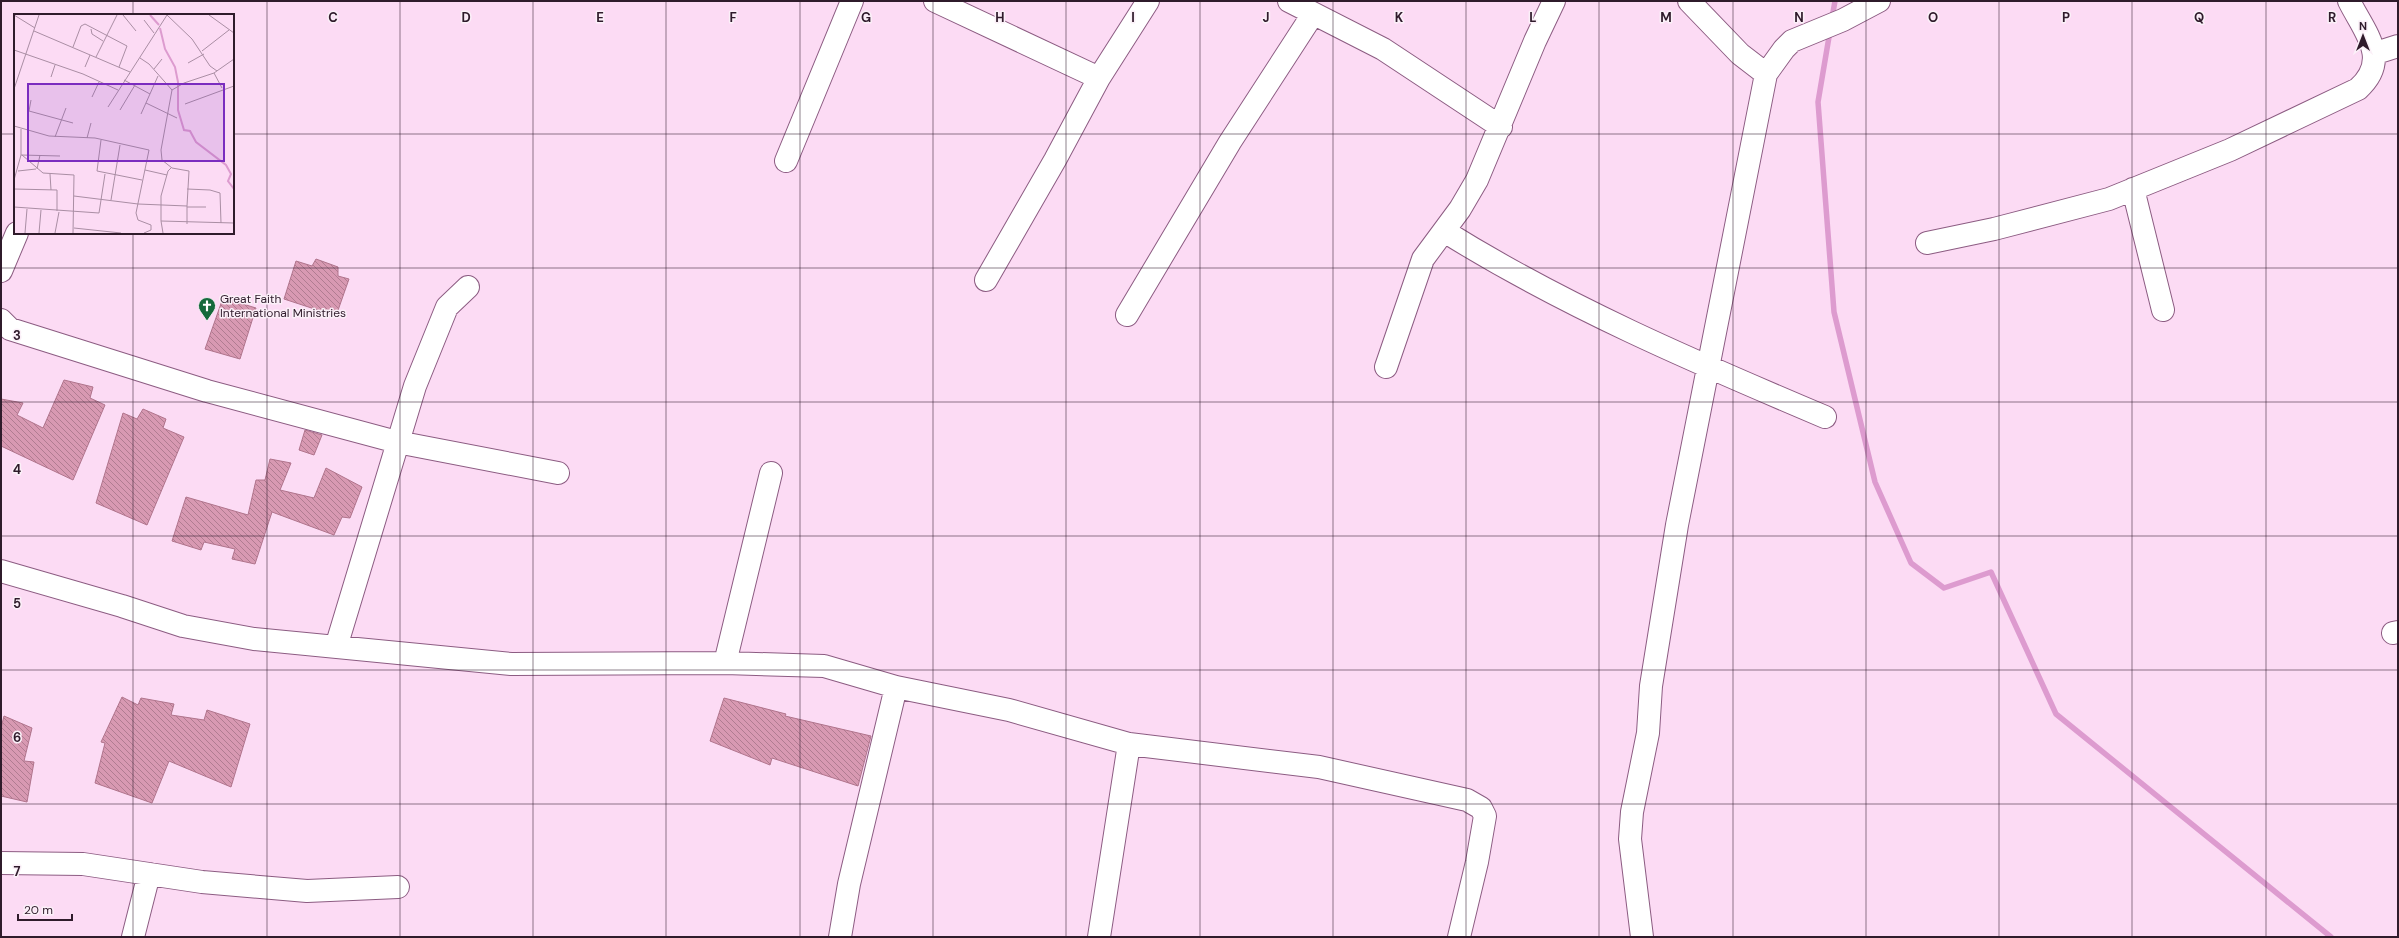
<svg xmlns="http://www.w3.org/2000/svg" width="2399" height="938" viewBox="0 0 2399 938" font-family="'DM Sans',sans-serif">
  <defs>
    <pattern id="building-back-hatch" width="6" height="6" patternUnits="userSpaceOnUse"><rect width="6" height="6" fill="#d899b2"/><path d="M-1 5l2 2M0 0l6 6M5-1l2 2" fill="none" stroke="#b07c91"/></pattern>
  </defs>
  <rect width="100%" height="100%" fill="#fcdbf4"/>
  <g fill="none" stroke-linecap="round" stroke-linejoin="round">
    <!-- stream -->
    <path stroke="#dd9bcf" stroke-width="5.5" d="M 1832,18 L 1835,1
      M 1830,31 L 1818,102 L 1834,312 L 1875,482 L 1911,563 L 1944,588 L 1991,572 L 2056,714 L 2331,937"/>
  </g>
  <!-- building -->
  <path fill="url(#building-back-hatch)" stroke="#b0748c" d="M 316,259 L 338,267 L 338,276 L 349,279 L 336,316 L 284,299 L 296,261 L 312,266 Z
    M 223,298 L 256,308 L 240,359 L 205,349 Z
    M 64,380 L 93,387 L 90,398 L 105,405 L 73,480 L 1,446 L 1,399 L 23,403 L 17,415 L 43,428 Z
    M 143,409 L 166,419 L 163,428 L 184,437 L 147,525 L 96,503 L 123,413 L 137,419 Z
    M 305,430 L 322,435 L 314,455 L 299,450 Z
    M 270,459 L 291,463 L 280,490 L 314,498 L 326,468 L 362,487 L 350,518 L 342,517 L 334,535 L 272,512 L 255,564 L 232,559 L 235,549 L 204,542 L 201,550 L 172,541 L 186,497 L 248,515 L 256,480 L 265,480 Z
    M 122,697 L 138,705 L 141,698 L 174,704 L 171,715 L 204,720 L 207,710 L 250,724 L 231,787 L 169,761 L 152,803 L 95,783 L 105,743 L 101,742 Z
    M 724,698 L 786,714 L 785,716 L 871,736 L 858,786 L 772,758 L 770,765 L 710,741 Z
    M 4,716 L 32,728 L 24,761 L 34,762 L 27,802 L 1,796 L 1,728 Z"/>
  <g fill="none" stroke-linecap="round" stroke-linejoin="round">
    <defs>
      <path id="minor" d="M 935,1 L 1099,78
        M 1289,1 L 1383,49 L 1501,127
        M 2376,53 L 2398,46
        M 1766,74 L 1784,49 L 1792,41 L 1843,20 L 1879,1
        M 786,161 L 852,1
        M 2133,189 L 2163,310
        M 1444,231 C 1564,306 1695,362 1825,417
        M 1927,243 L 1994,229 L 2109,199 L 2230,150 L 2358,89 C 2391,59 2365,33 2349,1
        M 1,271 L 17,233
        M 986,280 L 1055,160 L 1099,78 L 1148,1
        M 1127,315 L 1230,142 L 1313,14
        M 1,320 L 10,329 L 207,391 L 397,442 L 558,473
        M 1386,367 L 1423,259 L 1460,209 L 1477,180 L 1535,41 L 1554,1
        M 1,571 L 122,606 L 183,626 L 254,639 L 511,664 L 725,663 L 824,666 L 896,687 L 1009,710 L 1129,744 L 1319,767 L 1467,800 L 1481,808 L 1485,816 L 1477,862 L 1459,937
        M 2393,633 L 2398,632
        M 336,647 L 415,386 L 447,307 L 468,287
        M 725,663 L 771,473
        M 1,863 L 83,864 L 202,882 L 307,891 L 398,887
        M 133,937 L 149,874
        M 840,937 L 849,884 L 896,687
        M 1099,937 L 1129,744
        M 1642,937 L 1630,839 L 1632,812 L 1648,733 L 1651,686 L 1677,525 L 1766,74 L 1740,54 L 1689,1"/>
    </defs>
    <!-- minor casing -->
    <use href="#minor" stroke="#8c5c82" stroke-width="24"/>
    <!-- minor -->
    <use href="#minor" stroke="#fff" stroke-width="22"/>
  </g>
  <!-- grid -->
  <path fill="none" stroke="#2f1b2b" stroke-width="1" stroke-opacity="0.55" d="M 133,1 L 133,15M 267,1 L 267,937M 400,1 L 400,937M 533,1 L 533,937M 666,1 L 666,937M 800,1 L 800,937M 933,1 L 933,937M 1066,1 L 1066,937M 1200,1 L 1200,937M 1333,1 L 1333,937M 1466,1 L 1466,937M 1599,1 L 1599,937M 1733,1 L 1733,937M 1866,1 L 1866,937M 1999,1 L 1999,937M 2132,1 L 2132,937M 2266,1 L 2266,937M 1,134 L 15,134M 233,134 L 2398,134M 133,233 L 133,937M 1,268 L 2398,268M 1,402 L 2398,402M 1,536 L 2398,536M 1,670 L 2398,670M 1,804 L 2398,804"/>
  <!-- icons -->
  <defs>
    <symbol id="church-pin" viewBox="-11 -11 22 30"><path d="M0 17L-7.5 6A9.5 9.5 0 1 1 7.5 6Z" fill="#14693b" stroke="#fbf0f8"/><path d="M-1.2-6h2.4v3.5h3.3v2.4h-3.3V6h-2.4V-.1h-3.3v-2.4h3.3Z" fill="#fff"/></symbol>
  </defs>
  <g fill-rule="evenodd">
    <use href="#church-pin" x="197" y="296" width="20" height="27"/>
  </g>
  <g text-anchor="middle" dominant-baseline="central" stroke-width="3" stroke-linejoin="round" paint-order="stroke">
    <!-- poi labels -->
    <g font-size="12" fill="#2f1b2b" stroke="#fbf0f8" text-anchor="start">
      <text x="220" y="299">Great Faith<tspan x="220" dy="14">International Ministries</tspan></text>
    </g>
  </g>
  <!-- overview -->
  <g transform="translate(14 14)">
    <rect width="220" height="220" fill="#fcdbf4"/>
    <path fill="none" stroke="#dd9bcf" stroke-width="2" d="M 136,1 L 145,11M 146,14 L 151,35 L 161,53 L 164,68 L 164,96 L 170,116 L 176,117 L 182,128 L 212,151 L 217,160 L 214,167 L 220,175"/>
    <path fill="none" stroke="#aa8ea4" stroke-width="1" d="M 0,1 L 21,14M 109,1 L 122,17M 153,1 L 178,25 L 196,52 L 203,57M 195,1 L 220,19M 130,6 L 140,19M 77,15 L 78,20 L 89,27M 20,17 L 116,58M 59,33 L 67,12 L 71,10 L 113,32 L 105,53M 0,36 L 69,60 L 104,76M 188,37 L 215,16M 82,43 L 103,1M 174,49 L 190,40M 71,53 L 76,41M 140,55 L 148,45M 200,59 L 208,74M 37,63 L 41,51M 110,66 L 136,80M 0,75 L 25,1M 158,76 L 170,69 L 200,59 L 220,45M 78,83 L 85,68M 17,86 L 15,97 L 59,109M 132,89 L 163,104M 171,90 L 220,72M 94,93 L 153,1M 106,96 L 121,71M 127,100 L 144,62M 0,112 L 35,122 L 81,124 L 135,136 L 122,199 L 124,206 L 137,211 L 137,216 L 130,219M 41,123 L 52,94M 73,124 L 77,109M 87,126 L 83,157 L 128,166M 7,141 L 46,142M 8,141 L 29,159 L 60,161 L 59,219M 157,154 L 154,157 L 147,182 L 147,207 L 220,209M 23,155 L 26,141M 131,156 L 153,161M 4,157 L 22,155M 36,160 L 37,176M 0,166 L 7,141 L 7,115M 0,175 L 43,176 L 43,197M 173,175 L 196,176 L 206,179 L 207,209M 60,182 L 124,190 L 173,192 L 175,157 L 158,154 L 148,146 L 147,136 L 158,76 L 135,50 L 126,44M 97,186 L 106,131M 173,192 L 173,210M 0,193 L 85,199 L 91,160M 173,193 L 192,193M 147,207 L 149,219M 60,214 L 107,219M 11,219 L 13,195M 25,219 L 27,196M 41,219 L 45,198"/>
    <path fill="#7b2cbf" fill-opacity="0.15" stroke="#7b2cbf" stroke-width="2" d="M 14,70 L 210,70 L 210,147 L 14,147 Z"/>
    <rect width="220" height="220" fill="none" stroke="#2f1b2b" stroke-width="2"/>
  </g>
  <g font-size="13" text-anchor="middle" font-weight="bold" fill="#2f1b2b" stroke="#fbf0f8" stroke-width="3" stroke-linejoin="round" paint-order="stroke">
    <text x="333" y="22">C</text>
    <text x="466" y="22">D</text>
    <text x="600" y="22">E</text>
    <text x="733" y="22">F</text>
    <text x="866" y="22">G</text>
    <text x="1000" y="22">H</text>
    <text x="1133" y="22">I</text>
    <text x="1266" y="22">J</text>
    <text x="1399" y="22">K</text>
    <text x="1533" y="22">L</text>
    <text x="1666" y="22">M</text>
    <text x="1799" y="22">N</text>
    <text x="1933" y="22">O</text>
    <text x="2066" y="22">P</text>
    <text x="2199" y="22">Q</text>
    <text x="2332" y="22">R</text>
    <text x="17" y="340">3</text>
    <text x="17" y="474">4</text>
    <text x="17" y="608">5</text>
    <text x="17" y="742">6</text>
    <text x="17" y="876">7</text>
  </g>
  <!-- border -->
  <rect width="2399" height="938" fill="none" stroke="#2f1b2b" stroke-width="4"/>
  <!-- north arrow -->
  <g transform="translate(2363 36)" stroke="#fbf0f8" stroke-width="3" paint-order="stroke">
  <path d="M0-3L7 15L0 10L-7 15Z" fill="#2f1b2b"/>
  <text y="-6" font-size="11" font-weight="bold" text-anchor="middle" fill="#2f1b2b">N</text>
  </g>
  <!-- scale -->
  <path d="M18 914v6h54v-6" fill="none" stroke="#2f1b2b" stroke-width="2"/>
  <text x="24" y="914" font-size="12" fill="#2f1b2b" stroke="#fbf0f8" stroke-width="3" paint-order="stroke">20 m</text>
</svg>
